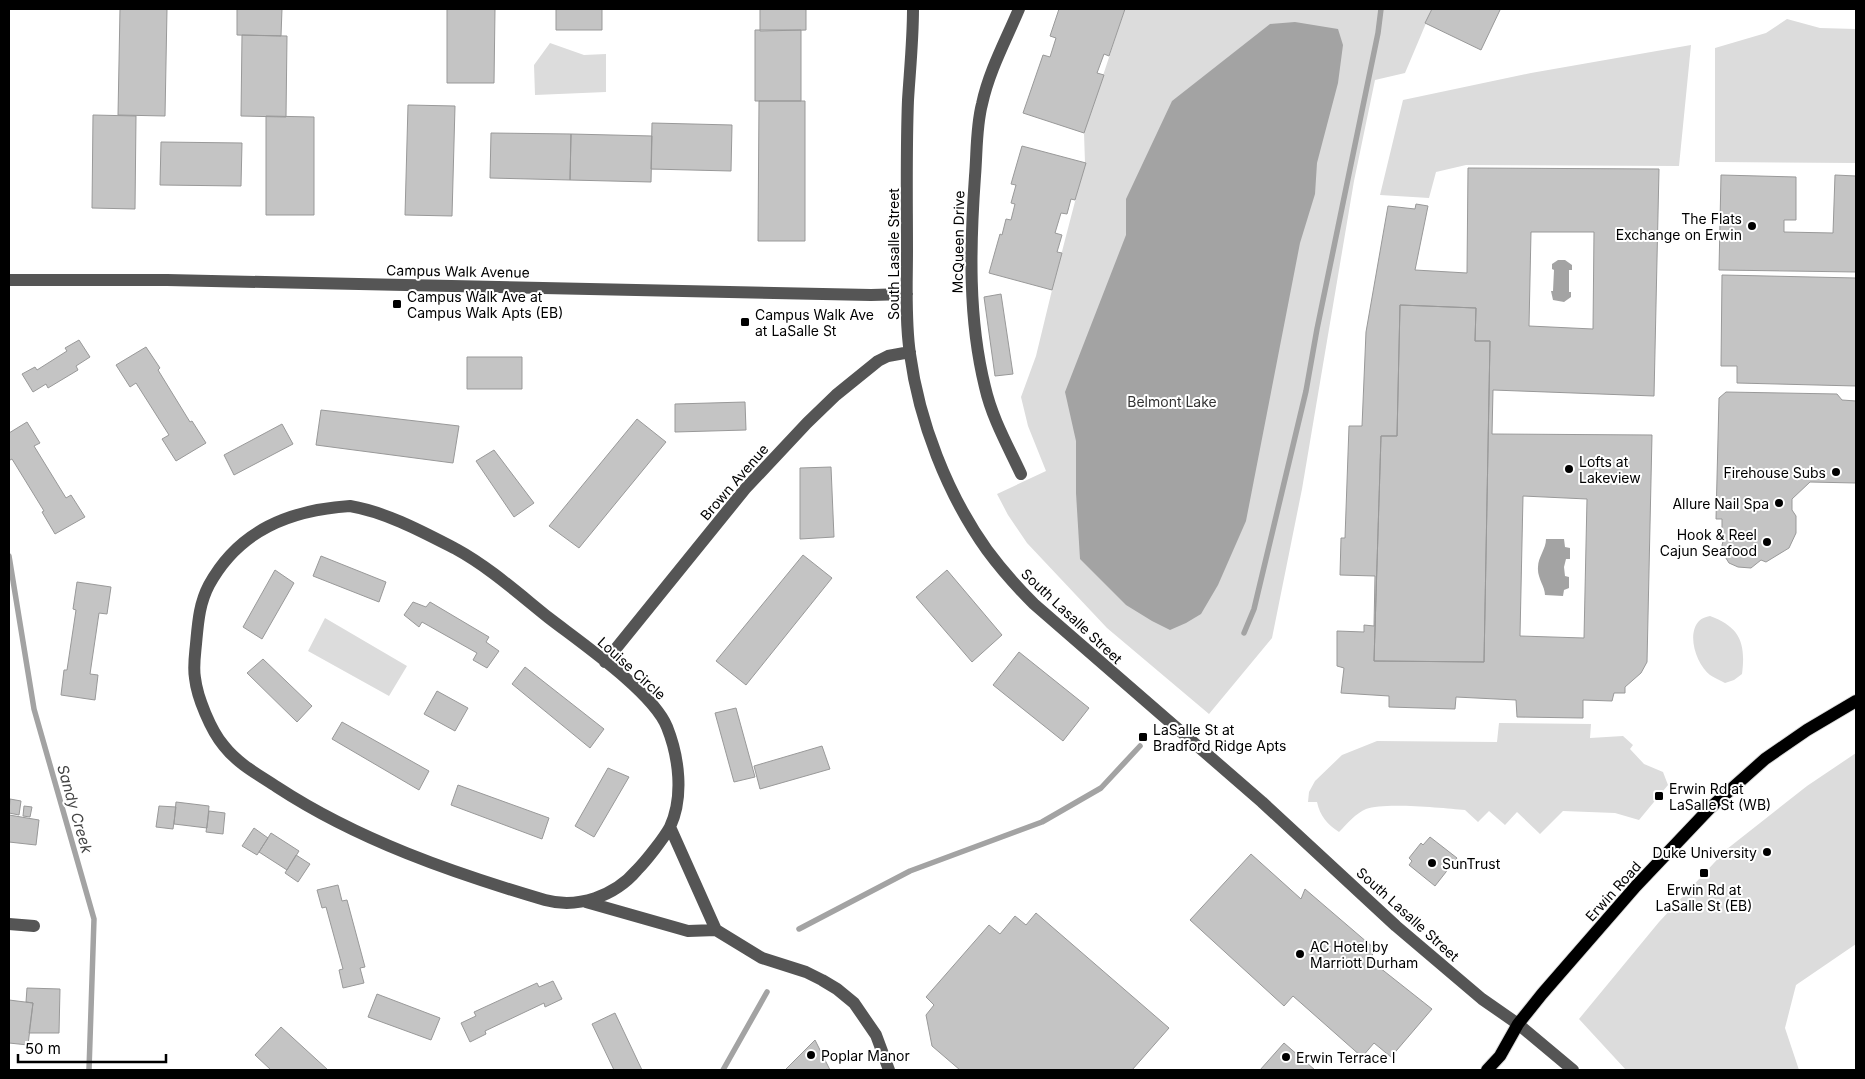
<svg xmlns="http://www.w3.org/2000/svg" width="1865" height="1079" viewBox="0 0 1865 1079" font-family="Inter,sans-serif">
  <rect width="100%" height="100%" fill="#fff"/>
  <!-- green -->
  <path fill="#dcdcdc" d="M 1125,9 L 1432,9 L 1405,73 L 1375,80 L 1354,181 L 1302,489 L 1272,638 L 1209,714 L 1107,628 L 1027,543 L 1008,515 L 997,494 L 1046,471 L 1028,426 L 1021,397 L 1036,356 L 1052,290 L 1085,163 L 1084,133 Z
    M 1787,19 L 1820,28 L 1856,29 L 1856,163 L 1715,162 L 1715,48 L 1766,33 Z
    M 550,43 L 584,55 L 606,54 L 606,92 L 535,95 L 534,65 Z
    M 1691,45 L 1679,166 L 1466,165 L 1436,172 L 1429,198 L 1380,195 L 1403,100 L 1531,73 Z
    M 1710,616 C 1740,627 1746,643 1742,674 L 1734,680 L 1725,683 C 1720,680 1714,678 1710,675 C 1697,665 1686,635 1699,621 C 1702,618 1706,617 1710,616 Z
    M 325,618 L 407,666 L 389,696 L 308,651 Z
    M 1499,723 L 1591,724 L 1590,738 L 1623,736 L 1633,745 L 1630,749 L 1644,764 L 1663,772 L 1668,785 L 1639,820 L 1615,813 L 1563,811 L 1540,834 L 1517,812 L 1505,825 L 1489,811 L 1478,822 L 1465,810 C 1443,808 1384,802 1366,809 C 1355,814 1348,823 1339,832 C 1327,824 1320,816 1317,802 L 1308,802 L 1309,792 L 1315,781 L 1342,755 L 1377,741 L 1497,742 Z
    M 1856,753 L 1856,944 L 1796,985 L 1785,1028 L 1799,1070 L 1626,1070 L 1579,1019 L 1659,922 L 1727,849 L 1807,786 Z"/>
  <!-- water -->
  <path fill="#a3a3a3" d="M 1295,22 L 1338,29 L 1343,45 L 1338,83 L 1317,163 L 1315,194 L 1300,243 L 1246,521 L 1218,585 L 1201,614 L 1186,623 L 1170,630 L 1152,621 L 1126,605 L 1080,559 L 1076,493 L 1076,441 L 1065,392 L 1126,235 L 1126,199 L 1172,101 L 1270,24 Z
    M 1558,260 L 1565,260 L 1572,265 L 1572,270 L 1569,270 L 1569,292 L 1571,292 L 1571,297 L 1564,302 L 1553,300 L 1551,291 L 1553,291 L 1554,270 L 1552,269 L 1552,264 Z
    M 1546,539 L 1564,539 L 1565,547 L 1570,548 L 1570,559 L 1566,559 L 1564,567 L 1565,576 L 1569,577 L 1569,588 L 1564,590 L 1563,596 L 1545,595 C 1545,586 1537,578 1538,567 C 1538,557 1546,549 1546,539 Z"/>
  <g fill="none" stroke-linecap="round" stroke-linejoin="round">
    <!-- stream -->
    <path stroke="#a3a3a3" stroke-width="5.5" d="M 9,556 L 34,709 L 94,919 L 89,1070
      M 1244,633 L 1254,609 L 1306,391 L 1317,329 L 1378,33 L 1381,9
      M 799,929 L 910,871 L 1042,822 L 1101,788 L 1140,746
      M 723,1070 L 767,992"/>
  </g>
  <!-- building -->
  <path fill="#c4c4c4" stroke="#999" fill-rule="evenodd" d="M 120,9 L 167,9 L 165,116 L 118,115 Z
    M 237,9 L 282,9 L 281,36 L 237,35 Z
    M 447,9 L 495,9 L 494,83 L 447,83 Z
    M 556,9 L 602,9 L 602,30 L 556,30 Z
    M 760,9 L 806,9 L 806,30 L 760,31 Z
    M 1059,9 L 1125,9 L 1109,56 L 1104,54 L 1097,73 L 1104,75 L 1084,133 L 1023,113 L 1043,55 L 1050,57 L 1056,38 L 1050,36 Z
    M 1432,9 L 1497,9 L 1500,10 L 1481,50 L 1425,23 Z
    M 755,30 L 801,30 L 801,101 L 755,101 Z
    M 242,35 L 287,36 L 286,117 L 241,116 Z
    M 759,101 L 805,101 L 805,241 L 758,241 Z
    M 408,105 L 455,106 L 452,216 L 405,215 Z
    M 93,115 L 136,116 L 135,209 L 92,208 Z
    M 266,116 L 314,117 L 314,215 L 266,215 Z
    M 652,123 L 732,125 L 731,171 L 651,169 Z
    M 491,133 L 571,134 L 570,180 L 490,178 Z
    M 571,134 L 652,136 L 651,182 L 570,180 Z
    M 161,142 L 242,143 L 241,186 L 160,185 Z
    M 1022,146 L 1086,163 L 1075,200 L 1071,199 L 1067,214 L 1061,213 L 1055,233 L 1062,235 L 1057,252 L 1062,253 L 1052,290 L 989,273 L 1000,234 L 1002,235 L 1006,219 L 1011,220 L 1015,204 L 1011,203 L 1016,185 L 1011,184 Z
    M 1468,168 L 1659,169 L 1654,396 L 1493,390 L 1492,434 L 1652,435 L 1647,662 L 1641,673 L 1625,687 L 1625,693 L 1614,693 L 1612,701 L 1583,700 L 1583,718 L 1517,717 L 1516,700 L 1456,697 L 1455,709 L 1389,707 L 1389,696 L 1341,693 L 1344,668 L 1337,666 L 1337,631 L 1364,632 L 1364,625 L 1374,626 L 1375,576 L 1340,575 L 1341,538 L 1345,538 L 1349,426 L 1362,426 L 1366,332 L 1388,206 L 1415,209 L 1416,204 L 1428,206 L 1415,270 L 1467,273 ZM 1531,232 L 1594,232 L 1593,329 L 1529,326 ZM 1400,305 L 1476,308 L 1475,341 L 1490,341 L 1484,662 L 1374,661 L 1381,436 L 1397,436 ZM 1523,496 L 1587,499 L 1584,638 L 1520,636 Z
    M 1721,175 L 1796,177 L 1796,220 L 1784,220 L 1784,232 L 1833,233 L 1835,175 L 1856,176 L 1856,272 L 1719,270 Z
    M 1722,275 L 1856,278 L 1856,386 L 1737,383 L 1737,366 L 1721,366 Z
    M 1001,294 L 1013,374 L 995,376 L 984,297 Z
    M 1400,305 L 1476,308 L 1475,341 L 1490,341 L 1484,662 L 1374,661 L 1381,436 L 1397,436 Z
    M 79,340 L 90,357 L 76,366 L 78,370 L 48,388 L 46,384 L 33,392 L 22,374 L 35,367 L 37,370 L 67,351 L 65,348 Z
    M 146,347 L 160,368 L 158,370 L 190,422 L 192,421 L 206,443 L 176,461 L 162,439 L 169,435 L 136,383 L 130,387 L 116,365 Z
    M 467,357 L 522,357 L 522,389 L 467,389 Z
    M 1726,392 L 1837,394 L 1842,400 L 1856,401 L 1856,483 L 1810,482 L 1792,499 L 1792,510 L 1796,516 L 1796,533 L 1789,548 L 1766,562 L 1761,560 L 1751,568 L 1738,567 L 1729,563 L 1724,555 L 1722,545 L 1725,535 L 1722,535 L 1722,519 L 1716,519 L 1719,398 Z
    M 745,402 L 746,430 L 675,432 L 675,404 Z
    M 321,410 L 459,426 L 453,463 L 316,445 Z
    M 637,419 L 666,442 L 579,548 L 549,526 Z
    M 27,422 L 40,443 L 34,446 L 66,498 L 71,495 L 85,517 L 55,534 L 42,512 L 44,511 L 12,459 L 10,460 L 9,458 L 9,433 Z
    M 282,424 L 293,444 L 234,475 L 224,455 Z
    M 494,450 L 534,503 L 514,517 L 476,461 Z
    M 831,467 L 834,537 L 800,539 L 800,468 Z
    M 803,555 L 832,578 L 746,685 L 716,661 Z
    M 321,556 L 386,582 L 379,602 L 313,576 Z
    M 275,570 L 294,583 L 262,639 L 243,627 Z
    M 947,570 L 1002,635 L 972,662 L 916,597 Z
    M 77,582 L 111,587 L 107,614 L 99,613 L 90,674 L 98,675 L 95,700 L 61,695 L 64,670 L 67,670 L 76,610 L 73,609 Z
    M 413,602 L 426,607 L 430,602 L 489,637 L 486,642 L 499,651 L 487,668 L 473,660 L 477,653 L 422,622 L 419,627 L 404,615 Z
    M 1019,652 L 1089,708 L 1063,741 L 993,685 Z
    M 263,659 L 312,706 L 297,722 L 247,673 Z
    M 525,667 L 604,729 L 590,748 L 512,684 Z
    M 437,691 L 468,708 L 455,731 L 424,714 Z
    M 736,708 L 755,777 L 734,782 L 715,713 Z
    M 342,722 L 429,771 L 419,790 L 332,739 Z
    M 822,746 L 830,769 L 760,789 L 754,766 Z
    M 608,768 L 629,777 L 594,837 L 575,826 Z
    M 458,785 L 549,818 L 542,839 L 451,805 Z
    M 10,799 L 21,801 L 19,815 L 9,813 Z
    M 176,802 L 209,806 L 207,828 L 174,824 Z
    M 24,806 L 32,807 L 30,817 L 23,816 Z
    M 159,806 L 176,807 L 173,829 L 156,827 Z
    M 209,811 L 225,813 L 223,834 L 206,832 Z
    M 9,815 L 39,820 L 36,845 L 9,842 Z
    M 254,828 L 268,838 L 257,855 L 242,846 Z
    M 271,833 L 299,851 L 287,870 L 259,852 Z
    M 1430,837 L 1457,858 L 1435,886 L 1409,865 L 1412,861 L 1409,858 L 1421,843 L 1423,845 Z
    M 1251,854 L 1301,899 L 1305,889 L 1375,949 L 1370,960 L 1432,1009 L 1391,1057 L 1374,1043 L 1362,1057 L 1293,996 L 1284,1006 L 1190,920 Z
    M 296,855 L 310,864 L 298,882 L 285,873 Z
    M 338,885 L 342,901 L 347,900 L 365,967 L 360,968 L 364,983 L 343,988 L 339,970 L 343,969 L 326,907 L 322,908 L 317,890 Z
    M 1036,913 L 1169,1028 L 1132,1070 L 960,1070 L 932,1046 L 926,1015 L 934,1005 L 926,997 L 989,925 L 1000,934 L 1015,916 L 1026,925 Z
    M 553,981 L 562,999 L 545,1007 L 544,1003 L 485,1031 L 486,1034 L 470,1042 L 461,1023 L 476,1016 L 474,1012 L 537,983 L 539,987 Z
    M 27,988 L 60,989 L 59,1033 L 29,1033 L 33,1003 L 26,1002 Z
    M 377,994 L 440,1018 L 431,1040 L 368,1017 Z
    M 9,1000 L 33,1003 L 28,1045 L 9,1043 Z
    M 615,1013 L 642,1070 L 614,1070 L 592,1024 Z
    M 281,1027 L 328,1070 L 271,1070 L 255,1055 Z
    M 815,1040 L 830,1070 L 785,1070 Z
    M 1284,1043 L 1315,1070 L 1260,1070 Z"/>
  <g fill="none" stroke-linecap="round" stroke-linejoin="round">
    <defs>
      <path id="major" d="M 1487,1070 L 1500,1056 L 1518,1024 L 1542,994 L 1636,886 L 1710,808 L 1765,759 L 1807,730 L 1856,701"/>
    </defs>
    <!-- major casing -->
    <use href="#major" stroke="#dbdbdb" stroke-width="14"/>
    <!-- minor -->
    <path stroke="#555" stroke-width="12" d="M 913,9 C 913,39 910,69 908,100 C 906,150 907,201 907,251 C 907,285 905,320 910,354 C 919,421 947,494 987,550 C 1001,569 1017,587 1034,604 L 1262,802 L 1396,926 L 1482,999 L 1518,1024 L 1573,1070
      M 1019,9 C 1006,40 989,71 982,104 C 976,127 977,152 975,176 C 970,246 968,318 985,387 C 992,418 1008,446 1021,474
      M 9,280 L 167,280 L 871,295 L 907,294
      M 350,506 C 386,512 423,532 456,549 C 489,567 519,594 549,618 C 580,642 653,692 667,727 C 679,757 684,797 670,827 C 664,838 646,861 637,870 C 615,896 578,909 545,900 C 453,873 358,840 277,787 C 259,775 238,764 224,746 C 211,731 197,697 195,678 C 193,667 195,655 196,644 C 198,623 199,604 209,585 C 239,530 290,510 350,506 Z
      M 605,662 L 745,489 L 807,423 L 836,395 L 878,361 L 888,356 L 910,352
      M 670,827 L 716,930
      M 586,902 L 688,931 L 716,930 L 762,958 L 806,972 L 822,980 L 837,989 L 854,1003 L 876,1035 L 889,1070
      M 9,924 L 34,926"/>
    <!-- major -->
    <use href="#major" stroke="#000" stroke-width="12"/>
  </g>
  <!-- markers -->
  <g fill="#000" stroke="#fff" stroke-width="2">
    <circle cx="1752" cy="226" r="5"/>
    <rect x="392" y="299" width="10" height="10" rx="2.5"/>
    <rect x="740" y="317" width="10" height="10" rx="2.5"/>
    <circle cx="1569" cy="469" r="5"/>
    <circle cx="1836" cy="472" r="5"/>
    <circle cx="1779" cy="503" r="5"/>
    <circle cx="1767" cy="542" r="5"/>
    <rect x="1138" y="732" width="10" height="10" rx="2.5"/>
    <rect x="1654" y="791" width="10" height="10" rx="2.5"/>
    <circle cx="1767" cy="852" r="5"/>
    <circle cx="1432" cy="863" r="5"/>
    <rect x="1699" y="868" width="10" height="10" rx="2.5"/>
    <circle cx="1300" cy="954" r="5"/>
    <circle cx="811" cy="1055" r="5"/>
    <circle cx="1286" cy="1057" r="5"/>
  </g>
  <g text-anchor="middle" dominant-baseline="central" stroke-width="4" stroke-linejoin="round" paint-order="stroke">
    <!-- poi labels -->
    <g font-size="14" fill="#000" stroke="#fff" text-anchor="start">
      <text x="1742" y="218" text-anchor="end">The Flats<tspan x="1742" dy="16">Exchange on Erwin</tspan></text>
      <text x="407" y="296">Campus Walk Ave at<tspan x="407" dy="16">Campus Walk Apts (EB)</tspan></text>
      <text x="755" y="314">Campus Walk Ave<tspan x="755" dy="16">at LaSalle St</tspan></text>
      <text x="1579" y="461">Lofts at<tspan x="1579" dy="16">Lakeview</tspan></text>
      <text x="1826" y="472" text-anchor="end">Firehouse Subs</text>
      <text x="1769" y="503" text-anchor="end">Allure Nail Spa</text>
      <text x="1757" y="534" text-anchor="end">Hook &amp; Reel<tspan x="1757" dy="16">Cajun Seafood</tspan></text>
      <text x="1153" y="729">LaSalle St at<tspan x="1153" dy="16">Bradford Ridge Apts</tspan></text>
      <text x="1669" y="788">Erwin Rd at<tspan x="1669" dy="16">LaSalle St (WB)</tspan></text>
      <text x="1757" y="852" text-anchor="end">Duke University</text>
      <text x="1442" y="863">SunTrust</text>
      <text x="1704" y="889" text-anchor="middle">Erwin Rd at<tspan x="1704" dy="16">LaSalle St (EB)</tspan></text>
      <text x="1310" y="946">AC Hotel by<tspan x="1310" dy="16">Marriott Durham</tspan></text>
      <text x="821" y="1055">Poplar Manor</text>
      <text x="1296" y="1057">Erwin Terrace I</text>
    </g>
    <!-- street labels -->
    <g font-size="14" fill="#000" stroke="#fff">
      <text transform="translate(958 242) rotate(-89)">McQueen Drive</text>
      <text transform="translate(893 254) rotate(-90)">South Lasalle Street</text>
      <text transform="translate(458 271) rotate(1)">Campus Walk Avenue</text>
      <text transform="translate(734 482) rotate(-49)">Brown Avenue</text>
      <text transform="translate(1072 616) rotate(43)">South Lasalle Street</text>
      <text transform="translate(632 668) rotate(42)">Louise Circle</text>
      <text transform="translate(1613 891) rotate(-48)">Erwin Road</text>
      <text transform="translate(1408 914) rotate(42)">South Lasalle Street</text>
    </g>
    <!-- park labels -->
    <g font-size="14" fill="#333" stroke="#fff">
      <text x="1172" y="401">Belmont Lake</text>
    </g>
    <!-- water labels -->
    <g font-size="15" font-style="italic" fill="#444" stroke="#fff">
      <text transform="translate(75 809) rotate(74)">Sandy Creek</text>
    </g>
  </g>
  <!-- border -->
  <rect width="1865" height="1079" fill="none" stroke="#000000" stroke-width="20"/>
  <!-- scale -->
  <path d="M18 1054v8h148v-8" fill="none" stroke="#000000" stroke-width="2.5"/>
  <text x="25" y="1054" font-size="15" fill="#000000" stroke="#ffffff" stroke-width="4" paint-order="stroke">50 m</text>
</svg>
